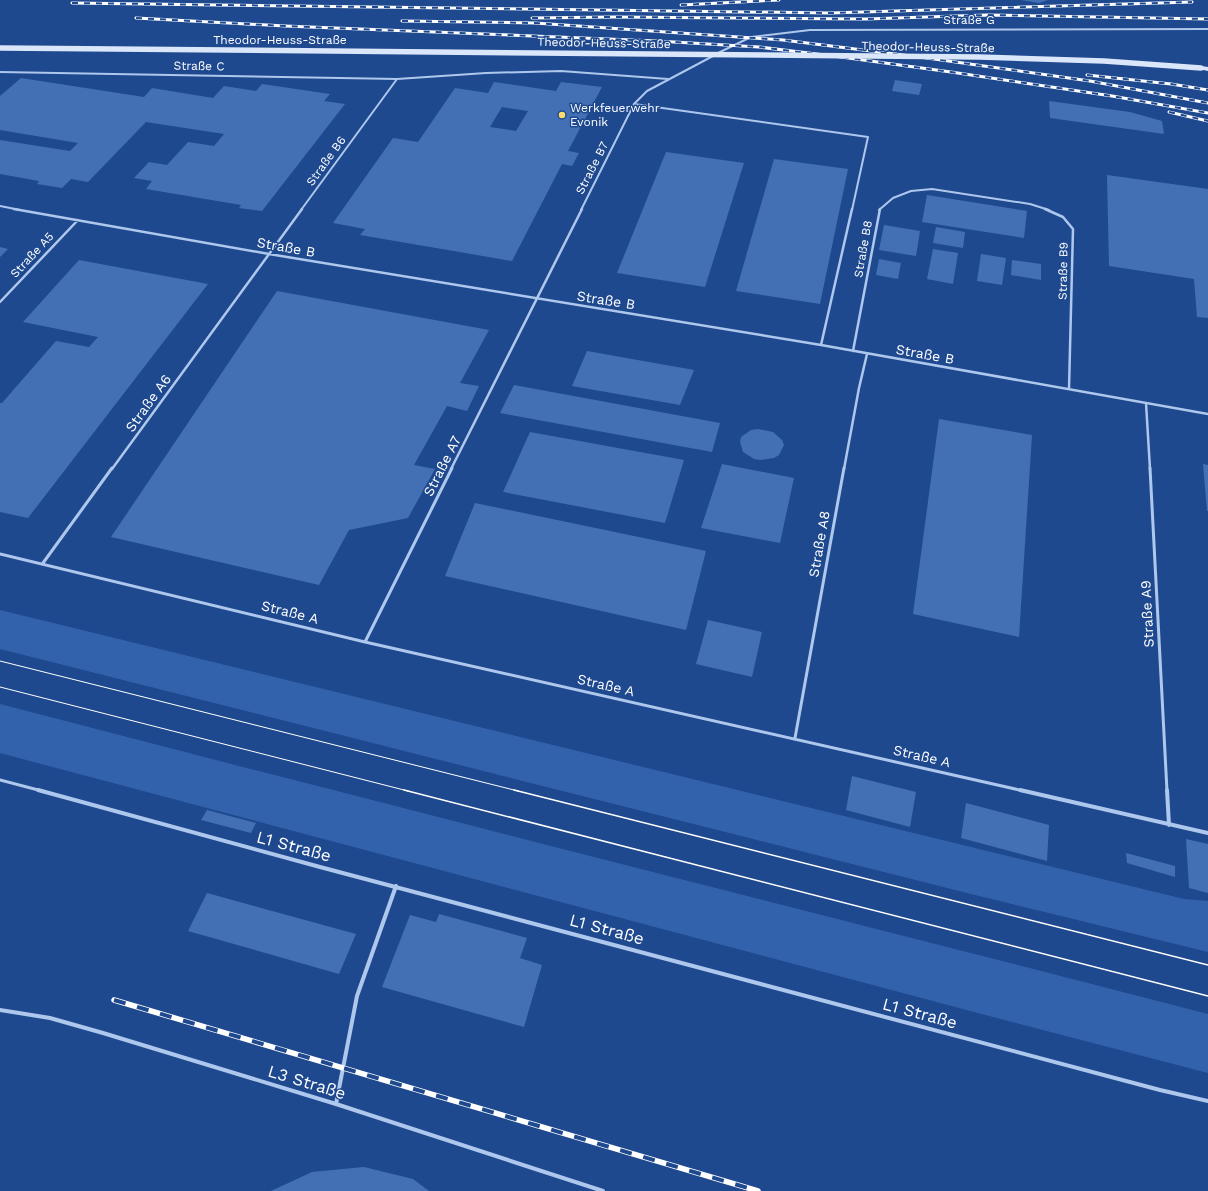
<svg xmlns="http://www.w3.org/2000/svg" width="1208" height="1191" viewBox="0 0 1208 1191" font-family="'Work Sans',sans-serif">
  <rect width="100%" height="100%" fill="#1f498f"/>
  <!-- green -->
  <path fill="#3262ac" d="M 0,610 L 1184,899 L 1208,901 L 1208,952 L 971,894 L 0,649 Z
    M 0,704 C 402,809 806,910 1208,1014 L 1208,1073 L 993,1017 L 0,753 Z"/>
  <!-- building -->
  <path fill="#4370b4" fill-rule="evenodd" d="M 1021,0 L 1048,0 L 1039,3 Z
    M 21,78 L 144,97 L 152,88 L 213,98 L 224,86 L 256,91 L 262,84 L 330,94 L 324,101 L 345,104 L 262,211 L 239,208 L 241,205 L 146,189 L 152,181 L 134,178 L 149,162 L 167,165 L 188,142 L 214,146 L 224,134 L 146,122 L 88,182 L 71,179 L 62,188 L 37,184 L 39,181 L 0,174 L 0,140 L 70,151 L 78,143 L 0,130 L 0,96 Z
    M 895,80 L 922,84 L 919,95 L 892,91 Z
    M 494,82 L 556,91 L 561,82 L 602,87 L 568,151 L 579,153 L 572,166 L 562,164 L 512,261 L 360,235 L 365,229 L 333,223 L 393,138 L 418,142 L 455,88 L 488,93 ZM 502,107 L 528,111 L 516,131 L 490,127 Z
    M 1049,101 L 1130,112 L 1162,121 L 1164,134 L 1050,118 Z
    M 666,152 L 744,163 L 705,287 L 617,273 Z
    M 774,159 L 848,169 L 820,304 L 736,291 Z
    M 1107,175 L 1208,189 L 1208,318 L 1197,317 L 1194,279 L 1109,266 Z
    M 927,195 L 1027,211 L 1024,238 L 922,222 Z
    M 884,225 L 920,231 L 916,256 L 879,250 Z
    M 936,227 L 965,232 L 963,248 L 933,243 Z
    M 0,247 L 8,249 L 0,257 Z
    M 933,249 L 958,253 L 953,284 L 927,279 Z
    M 981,254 L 1006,258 L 1002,285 L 977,281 Z
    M 879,259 L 901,263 L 898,279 L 876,275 Z
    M 79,260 L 208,284 L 28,518 L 0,512 L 0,403 L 2,403 L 56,341 L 89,347 L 98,337 L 23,322 Z
    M 1012,260 L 1041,264 L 1041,280 L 1011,275 Z
    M 277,291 L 489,330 L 460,383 L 479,386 L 467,411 L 447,406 L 414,465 L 435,469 L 408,518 L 349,530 L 319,585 L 111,537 Z
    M 587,351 L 694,370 L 680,405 L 572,386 Z
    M 514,385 L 720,423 L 712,452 L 500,413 Z
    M 939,419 L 1032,435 L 1019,637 L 913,614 Z
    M 758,429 L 773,432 L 782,440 L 784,445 L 779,455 L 774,458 L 761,460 L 754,459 L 743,452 L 740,442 L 741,437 L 751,430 Z
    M 530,432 L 684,460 L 665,523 L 503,492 Z
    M 722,464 L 794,478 L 780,543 L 701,528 Z
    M 1203,464 L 1208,465 L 1208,511 L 1207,511 Z
    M 475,503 L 706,551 L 686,630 L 445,576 Z
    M 708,620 L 762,632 L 752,677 L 696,664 Z
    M 852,776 L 916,792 L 910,827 L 846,810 Z
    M 966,803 L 1049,825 L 1047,861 L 961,838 Z
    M 207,810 L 256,823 L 251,833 L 201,820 Z
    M 1186,839 L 1208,844 L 1208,893 L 1189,888 Z
    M 1126,853 L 1175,866 L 1175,877 L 1127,863 Z
    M 207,893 L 356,934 L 339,974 L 188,931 Z
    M 439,914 L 527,938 L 520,958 L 542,965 L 524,1027 L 382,987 L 410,915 L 436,922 Z
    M 364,1167 L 413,1179 L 429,1191 L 271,1191 L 312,1172 Z"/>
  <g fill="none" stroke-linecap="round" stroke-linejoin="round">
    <!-- service-far3 -->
    <path stroke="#aec7ed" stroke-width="2" d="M 718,53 L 751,37 L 810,30 L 1208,29
      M 0,72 L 397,79 L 486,73 L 561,71 L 668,79
      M 634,104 L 868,137 L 852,210
      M 0,206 L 20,210
      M 301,210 L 397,79
      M 581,210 L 634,104 L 647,91 L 713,56
      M 879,210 L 893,198 L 911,191 L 932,189 L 1030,204 L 1049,210"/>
    <!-- service-far2 -->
    <path stroke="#aec7ed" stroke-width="2.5" d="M 14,209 L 269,254 L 821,345 L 1208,414
      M 1045,209 L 1063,217 L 1073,229 L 1069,389
      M 0,302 L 78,220
      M 821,345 L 852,209
      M 853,351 L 880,209
      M 1146,403 L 1150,469
      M 112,469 L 302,209
      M 451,469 L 582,209
      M 844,469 L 859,388 L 867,354"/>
    <!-- service-far1 -->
    <path stroke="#aec7ed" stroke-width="3" d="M 1150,468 L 1167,791
      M 0,554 L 365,642 L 1024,791
      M 43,563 L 112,468
      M 365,642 L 452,468
      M 795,738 L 844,468
      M 0,780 L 42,791"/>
    <!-- service -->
    <path stroke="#aec7ed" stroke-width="4" d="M 38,790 L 320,867 L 1160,1090 L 1208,1101
      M 1020,790 L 1208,833
      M 1167,790 L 1169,825
      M 0,1010 L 50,1018 L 103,1033 L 336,1104 L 603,1191
      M 336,1104 L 357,996 L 396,886"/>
    <!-- secondary -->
    <path fill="#dae6f9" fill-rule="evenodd" d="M 1201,66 L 1208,67 L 1208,71 L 1199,69 L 1198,68 Z"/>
    <!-- tram-far1 -->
    <path stroke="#fff" stroke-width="1" d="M 0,661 L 518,791
      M 0,687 L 408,791"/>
    <!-- tram -->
    <path stroke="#fff" stroke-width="1.5" d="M 404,790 L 1208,996
      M 514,790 L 1208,965"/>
    <defs>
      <path id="rail-far1" d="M 72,3 L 830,13 L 1192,2
        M 681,5 L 779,0
        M 136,18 L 285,26 L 657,41 L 759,47 L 841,57 L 951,72 L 1112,96 L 1208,113
        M 532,18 L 614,17 L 866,19 L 987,15 L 1208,19
        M 402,21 L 535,23 L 783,40 L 927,58 L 1090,81 L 1208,103
        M 1087,75 L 1171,84 L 1208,90
        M 1169,112 L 1208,121"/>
      <path id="rail" d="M 114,1000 L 758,1191"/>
    </defs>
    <!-- rail-far1 casing -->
    <use href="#rail-far1" stroke="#fff" stroke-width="3"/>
    <!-- rail casing -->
    <use href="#rail" stroke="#fff" stroke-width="5.5"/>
    <!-- rail-far1 -->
    <use href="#rail-far1" stroke="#1f498f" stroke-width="2" stroke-dasharray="6" stroke-linecap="butt"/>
    <!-- rail -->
    <use href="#rail" stroke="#1f498f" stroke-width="4" stroke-dasharray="12" stroke-linecap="butt"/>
    <!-- secondary-bridge -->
    <path stroke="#dae6f9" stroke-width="5.5" d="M 0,48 L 979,57 L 1104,61 L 1201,68"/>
  </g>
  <!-- markers -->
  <circle fill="#fbda6e" stroke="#1f498f" stroke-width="1.5" cx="562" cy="115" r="4"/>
  <g text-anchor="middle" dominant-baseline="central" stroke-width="3" stroke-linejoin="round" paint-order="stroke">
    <!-- far-street labels -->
    <g font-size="12" fill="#fff" stroke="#1f498f">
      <text x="969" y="20">Straße G</text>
      <text x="280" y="40">Theodor-Heuss-Straße</text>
      <text transform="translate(604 43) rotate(1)">Theodor-Heuss-Straße</text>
      <text transform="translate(928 47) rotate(1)">Theodor-Heuss-Straße</text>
      <text transform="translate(199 66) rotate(1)">Straße C</text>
      <text transform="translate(326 161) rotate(-54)">Straße B6</text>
      <text transform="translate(592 168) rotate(-63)">Straße B7</text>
      <text transform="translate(863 249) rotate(-80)">Straße B8</text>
      <text transform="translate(32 255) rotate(-47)">Straße A5</text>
      <text transform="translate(1063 271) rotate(-89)">Straße B9</text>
    </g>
    <!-- far-poi labels -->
    <g font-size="12" fill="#fff" stroke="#1f498f" text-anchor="start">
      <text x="570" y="108">Werkfeuerwehr<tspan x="570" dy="14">Evonik</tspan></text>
    </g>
    <!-- street labels -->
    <g font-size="14" fill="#fff" stroke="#1f498f">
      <text transform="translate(286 247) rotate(10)">Straße B</text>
      <text transform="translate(606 300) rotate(9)">Straße B</text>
      <text transform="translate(925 354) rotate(10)">Straße B</text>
      <text transform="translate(148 403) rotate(-54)">Straße A6</text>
      <text transform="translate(442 466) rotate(-63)">Straße A7</text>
      <text transform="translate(819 544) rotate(-80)">Straße A8</text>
      <text transform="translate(290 612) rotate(14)">Straße A</text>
      <text transform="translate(1147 614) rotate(-93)">Straße A9</text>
      <text transform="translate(606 685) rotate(13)">Straße A</text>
      <text transform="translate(922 756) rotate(13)">Straße A</text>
    </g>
    <!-- near-street labels -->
    <g font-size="17" fill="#fff" stroke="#1f498f">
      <text transform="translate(294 846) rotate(15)">L1 Straße</text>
      <text transform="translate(607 929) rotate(15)">L1 Straße</text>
      <text transform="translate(920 1013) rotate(15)">L1 Straße</text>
      <text transform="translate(307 1082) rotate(17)">L3 Straße</text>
    </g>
  </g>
</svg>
